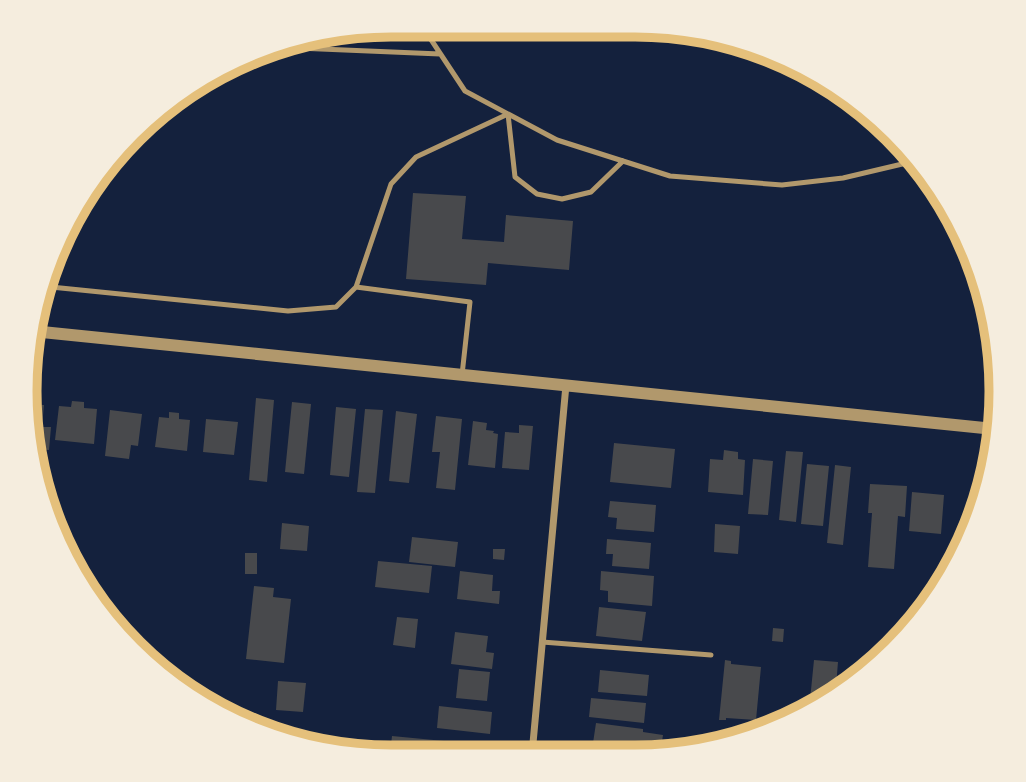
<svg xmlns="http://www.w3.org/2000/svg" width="1026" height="782" viewBox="0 0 1026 782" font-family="Helvetica,sans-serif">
  <rect width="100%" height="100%" fill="#14213d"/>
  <!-- building -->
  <path fill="#48494c" d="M 413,193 L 466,196 L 462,239 L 504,242 L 506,215 L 573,221 L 569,270 L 488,263 L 486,285 L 406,279 Z
    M 256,398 L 274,400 L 267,482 L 249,480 Z
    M 72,401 L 84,402 L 84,408 L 97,409 L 94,444 L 55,440 L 59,406 L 71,407 Z
    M 292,402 L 311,404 L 304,474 L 285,472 Z
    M 27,404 L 44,405 L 42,427 L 51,427 L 49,450 L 37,449 L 38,444 L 33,443 Z
    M 336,407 L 356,409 L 349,477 L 330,475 Z
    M 365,409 L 383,410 L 375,493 L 357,492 Z
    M 110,410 L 142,414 L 138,446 L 131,445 L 129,459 L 105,456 Z
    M 396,411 L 417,414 L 409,483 L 389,481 Z
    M 169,412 L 179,413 L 179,419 L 190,420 L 187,451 L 155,447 L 159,417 L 169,418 Z
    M 436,416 L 462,419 L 455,490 L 436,488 L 440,452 L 432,452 Z
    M 206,419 L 238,422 L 234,455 L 203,452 Z
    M 473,421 L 487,423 L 486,430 L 494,431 L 493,433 L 498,434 L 495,468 L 468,465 Z
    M 519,425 L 533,426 L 529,470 L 502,468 L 505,432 L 519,433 Z
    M 614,443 L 675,449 L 671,488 L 610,482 Z
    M 724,450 L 738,452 L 738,459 L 745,460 L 743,495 L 708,492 L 710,459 L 723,460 Z
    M 786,451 L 803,452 L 796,522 L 779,520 Z
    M 753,459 L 773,461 L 768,515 L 748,514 Z
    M 807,464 L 829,466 L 823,526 L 801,524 Z
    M 835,465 L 851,467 L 843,545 L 827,543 Z
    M 870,484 L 907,486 L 905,517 L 898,516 L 894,569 L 868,567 L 872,513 L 868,513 Z
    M 912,492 L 944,495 L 941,534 L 909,531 Z
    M 610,501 L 656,505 L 654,532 L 616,529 L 617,518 L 608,517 Z
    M 282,523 L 309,526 L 307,551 L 280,549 Z
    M 715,524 L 740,526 L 738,554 L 714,552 Z
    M 412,537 L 458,542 L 455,567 L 409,562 Z
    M 607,539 L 651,543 L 649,569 L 612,566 L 613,554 L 606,554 Z
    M 493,549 L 505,549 L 504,560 L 493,559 Z
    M 245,553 L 257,553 L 257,574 L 245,574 Z
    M 378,561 L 432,566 L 429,593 L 375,587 Z
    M 460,571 L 493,575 L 492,591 L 500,591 L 499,604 L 457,599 Z
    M 601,571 L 654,576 L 652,606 L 608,602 L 608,591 L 600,590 Z
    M 254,586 L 274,588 L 273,597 L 291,599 L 284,663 L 246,659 Z
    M 599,607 L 646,612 L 642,641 L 596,636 Z
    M 397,617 L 418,619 L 415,648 L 393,645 Z
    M 773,628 L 784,629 L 783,642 L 772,641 Z
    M 455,632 L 488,636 L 486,652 L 494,653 L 492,669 L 451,664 Z
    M 725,660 L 731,661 L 731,664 L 761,667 L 756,720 L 726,718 L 726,720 L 719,720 Z
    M 814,660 L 838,662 L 835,698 L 809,710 Z
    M 459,669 L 490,672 L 487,701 L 456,698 Z
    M 600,670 L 649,675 L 647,696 L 598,692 Z
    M 167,675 L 187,678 L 186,694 Z
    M 278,681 L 306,683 L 303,712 L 276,710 Z
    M 591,698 L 646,703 L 644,723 L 589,717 Z
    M 439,706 L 492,712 L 490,734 L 437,728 Z
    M 596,723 L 643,729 L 643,732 L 663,735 L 661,748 L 641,746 L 641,750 L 593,743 Z
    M 392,736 L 465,743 L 464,754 L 390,754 Z
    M 585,749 L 619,752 L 619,754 L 584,754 Z"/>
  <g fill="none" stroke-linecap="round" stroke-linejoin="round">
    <!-- service -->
    <path stroke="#b1986c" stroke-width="5" d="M 424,25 L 428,35 L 465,91 L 557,140 L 670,176 L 782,185 L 843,178 L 915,161
      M 273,47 L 440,54
      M 41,286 L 288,311 L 336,307 L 356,287 L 391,184 L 416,157 L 508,114 L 515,177 L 537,194 L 562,199 L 591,192 L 623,161
      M 356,287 L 470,302 L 462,375
      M 542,642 L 711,655"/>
    <!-- minor -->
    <path stroke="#b1986c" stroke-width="7" d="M 532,754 L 566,385"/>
    <!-- tertiary -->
    <path stroke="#b1986c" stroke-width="12" d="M 32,331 L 994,429"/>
  </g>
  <!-- crop -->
  <path d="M0 0H1026V782H0ZM391 37H635A354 354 0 0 1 989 391V391A354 354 0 0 1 635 745H391A354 354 0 0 1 37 391V391A354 354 0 0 1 391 37Z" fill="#f5edde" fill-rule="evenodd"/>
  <path fill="none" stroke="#e5c07b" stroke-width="9" d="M391 37H635A354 354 0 0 1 989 391V391A354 354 0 0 1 635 745H391A354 354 0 0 1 37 391V391A354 354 0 0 1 391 37Z"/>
</svg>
